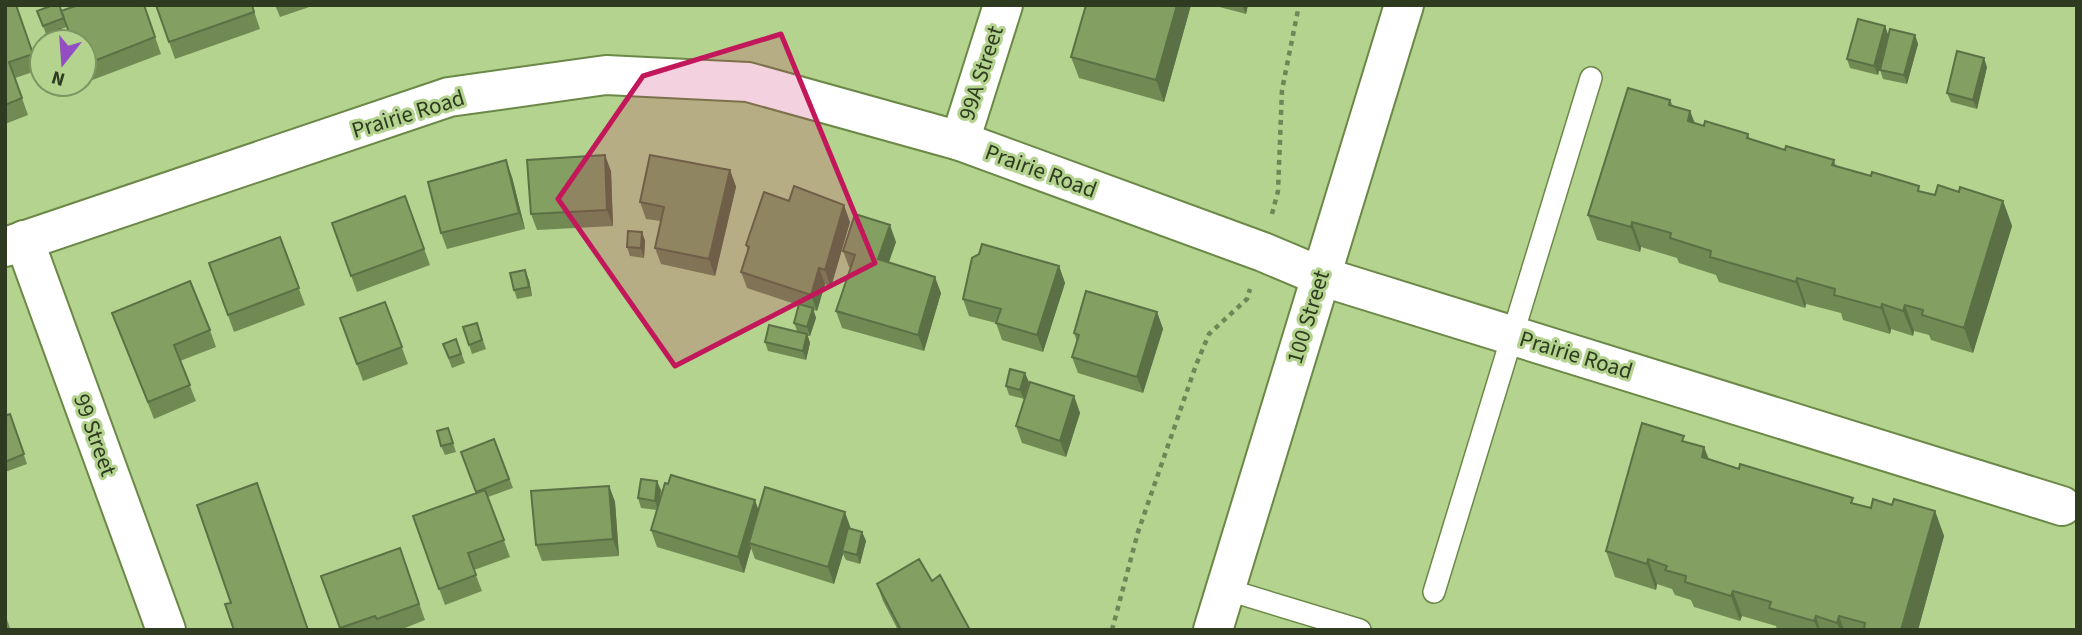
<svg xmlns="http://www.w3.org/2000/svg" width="2082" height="635" viewBox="0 0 2082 635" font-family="'Source Sans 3',sans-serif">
  <rect width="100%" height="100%" fill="#b3d38f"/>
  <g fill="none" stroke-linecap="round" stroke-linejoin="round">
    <defs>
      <path id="service" d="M 1225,589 L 1360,630
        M 1434,592 L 1591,78"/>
      <path id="minor" d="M 960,141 L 1003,5
        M 24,240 L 166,630
        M 1320,276 L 2062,506"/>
      <path id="tertiary" d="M 5,247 L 449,97 L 606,75 L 748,82 L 960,141 L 1263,252 L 1320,276"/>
      <path id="secondary" d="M 1213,630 L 1404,5"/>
    </defs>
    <!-- service casing -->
    <use href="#service" stroke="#6b8847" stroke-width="24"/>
    <!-- minor casing -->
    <use href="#minor" stroke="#6b8847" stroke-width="42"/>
    <!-- tertiary casing -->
    <use href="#tertiary" stroke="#6b8847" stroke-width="42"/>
    <!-- secondary casing -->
    <use href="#secondary" stroke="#6b8847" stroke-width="42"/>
    <!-- path -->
    <path stroke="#708657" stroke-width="4.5" stroke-dasharray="5 5" stroke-linecap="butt" d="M 1272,214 L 1278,191 L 1282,90 L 1299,5
      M 1112,630 L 1138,532 L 1196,365 L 1209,334 L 1247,299 L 1250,289"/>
    <!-- service -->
    <use href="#service" stroke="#fff" stroke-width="21"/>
    <!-- minor -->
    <use href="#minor" stroke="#fff" stroke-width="38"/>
    <!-- tertiary -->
    <use href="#tertiary" stroke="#fff" stroke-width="38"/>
    <!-- secondary -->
    <use href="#secondary" stroke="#fff" stroke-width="38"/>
  </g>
  <!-- wall -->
  <path fill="#718a54" d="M 5,5 L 16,5 L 39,70 L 15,78 L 28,115 L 5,124 Z
    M 144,5 L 161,54 L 87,82 L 84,73 L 84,42 L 67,27 L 46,34 L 37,11 L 61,11 Z
    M 156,5 L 252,5 L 260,29 L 175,59 Z
    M 275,5 L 315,5 L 280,17 Z
    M 1191,5 L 1164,102 L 1079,78 L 1071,57 Z
    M 1212,5 L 1248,5 L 1246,14 Z
    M 1885,26 L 1888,34 L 1915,35 L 1918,44 L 1907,84 L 1883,79 L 1880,70 L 1887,40 L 1878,75 L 1850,68 L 1847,59 Z
    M 1987,67 L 1977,109 L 1951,102 L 1947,93 Z
    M 1670,100 L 1673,106 L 1690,111 L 1695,123 L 1704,126 L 1748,134 L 1750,139 L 1785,150 L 1834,160 L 1836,166 L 1935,195 L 1959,192 L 2003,201 L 2012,226 L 1973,353 L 1931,340 L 1929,335 L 1914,331 L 1913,336 L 1891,329 L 1890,334 L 1843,320 L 1841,313 L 1806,304 L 1805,308 L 1719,282 L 1716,275 L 1679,263 L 1677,258 L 1641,247 L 1640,252 L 1597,240 L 1588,215 Z
    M 730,170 L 736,187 L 715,276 L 661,264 L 655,248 L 661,221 L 646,219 L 640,202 Z
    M 611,171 L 613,226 L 537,230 L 531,214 Z
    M 512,177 L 525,229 L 447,249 L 441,233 Z
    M 405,196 L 430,265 L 357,292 L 332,223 Z
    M 850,222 L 831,287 L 825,284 L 817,311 L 813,310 L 816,318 L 810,336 L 808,336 L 810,343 L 806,360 L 768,351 L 765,342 L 797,331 L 794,323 L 798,305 L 747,288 L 741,272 L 748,251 L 746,245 Z
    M 642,232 L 645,241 L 644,258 L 630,256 L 627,247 Z
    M 280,237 L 305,305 L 234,332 L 209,263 Z
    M 896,242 L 889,262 L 941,293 L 924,351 L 842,328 L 836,311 L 851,268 L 849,267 L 843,251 Z
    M 1059,266 L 1065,283 L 1043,352 L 1002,340 L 996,323 L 969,316 L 963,299 Z
    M 529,280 L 532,296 L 517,299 L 514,290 Z
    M 385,302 L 408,364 L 363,381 L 340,318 Z
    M 1157,312 L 1163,329 L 1143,393 L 1078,373 L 1072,357 L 1077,342 L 1074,333 Z
    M 112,313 L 210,330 L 216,347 L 180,361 L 196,401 L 154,419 Z
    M 477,323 L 486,349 L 472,354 L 463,327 Z
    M 456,339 L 465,363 L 452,368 L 443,344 Z
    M 1029,382 L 1024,399 L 1009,395 L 1006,386 Z
    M 1074,396 L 1080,413 L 1066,457 L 1022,443 L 1016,426 Z
    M 5,408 L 8,415 L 10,414 L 27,464 L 5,472 Z
    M 448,428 L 456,452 L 445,455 L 441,446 Z
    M 494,439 L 513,488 L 488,497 L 510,557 L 474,570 L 482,591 L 445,605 L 413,516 L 477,493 L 461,452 Z
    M 1686,442 L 1704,447 L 1709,459 L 1855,504 L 1871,508 L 1892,505 L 1935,511 L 1944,536 L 1918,630 L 1777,630 L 1776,626 L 1742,616 L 1740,621 L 1694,607 L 1691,600 L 1675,595 L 1672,589 L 1657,584 L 1656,590 L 1615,577 L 1606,551 Z
    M 609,486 L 615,502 L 619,556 L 542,561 L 536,545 Z
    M 661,490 L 659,503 L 755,500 L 758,511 L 862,532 L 866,541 L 860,564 L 846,560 L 843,554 L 834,584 L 755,559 L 751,548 L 744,573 L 657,547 L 651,530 L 657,510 L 641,508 L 638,498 Z
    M 400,548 L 425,620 L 400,630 L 341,630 L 321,576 Z
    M 932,581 L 970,630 L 898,630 L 883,601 L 877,584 Z
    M 5,614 L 10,628 L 5,629 Z"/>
  <!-- shaded-wall -->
  <path fill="#5c7045" d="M 1177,5 L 1191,5 L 1164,102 L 1156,80 Z
    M 1242,5 L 1248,5 L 1246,14 Z
    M 1885,26 L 1888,35 L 1878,75 L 1874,66 Z
    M 1915,35 L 1918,44 L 1907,84 L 1904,75 Z
    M 1984,58 L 1987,67 L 1977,109 L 1973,100 Z
    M 1690,111 L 1699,136 L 1688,121 Z
    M 605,155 L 611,171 L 613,226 L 607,210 Z
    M 506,160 L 512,177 L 525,229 L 519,213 Z
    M 730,170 L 736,187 L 715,276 L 709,259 Z
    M 2003,201 L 2012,226 L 1973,353 L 1964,328 Z
    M 844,205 L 850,222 L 831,287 L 825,270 Z
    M 1632,222 L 1641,247 L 1640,252 L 1631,227 Z
    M 890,225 L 896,242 L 884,275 L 878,259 Z
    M 642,232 L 645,241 L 644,258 L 641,248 Z
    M 1059,266 L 1065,283 L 1043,352 L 1037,335 Z
    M 819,268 L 825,284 L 817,311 L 811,295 Z
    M 525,270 L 529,280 L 532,296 L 529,287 Z
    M 935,277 L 941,293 L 924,351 L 918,335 Z
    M 1797,278 L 1806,304 L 1805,308 L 1796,282 Z
    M 1882,304 L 1891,329 L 1890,334 L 1881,308 Z
    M 1905,305 L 1914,331 L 1913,336 L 1903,311 Z
    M 813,308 L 816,318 L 810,336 L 807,327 Z
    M 1157,312 L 1163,329 L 1143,393 L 1137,377 Z
    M 807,334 L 810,343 L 806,360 L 803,351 Z
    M 1025,373 L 1029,382 L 1024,399 L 1020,390 Z
    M 1074,396 L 1080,413 L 1066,457 L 1060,441 Z
    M 1704,447 L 1713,472 L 1702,457 Z
    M 657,481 L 661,490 L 658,510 L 655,501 Z
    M 609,486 L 615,502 L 619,556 L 613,539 Z
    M 755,500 L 761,517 L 749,543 L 751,548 L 744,573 L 738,557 Z
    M 1935,511 L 1944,536 L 1918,630 L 1901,630 Z
    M 845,512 L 851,529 L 842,551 L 843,554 L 834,584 L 828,567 Z
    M 862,532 L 866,541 L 860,564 L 857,555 Z
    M 1648,559 L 1657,584 L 1656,590 L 1647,564 Z
    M 1733,591 L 1742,616 L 1740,621 L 1731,596 Z
    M 1816,616 L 1820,630 L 1818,630 L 1814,621 Z
    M 1839,616 L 1844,630 L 1840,630 L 1837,623 Z"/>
  <!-- building -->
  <path fill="#83a062" stroke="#5c7045" stroke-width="2" d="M 5,5 L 16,5 L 33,54 L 9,62 L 22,98 L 5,105 Z
    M 53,5 L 59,5 L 64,18 L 43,26 L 37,11 Z
    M 78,5 L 144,5 L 155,37 L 84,65 L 84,42 L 73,42 L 61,11 Z
    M 156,5 L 252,5 L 254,12 L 169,42 Z
    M 1086,5 L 1177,5 L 1156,80 L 1071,57 Z
    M 1858,19 L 1885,26 L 1874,66 L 1847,59 Z
    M 60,29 L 65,42 L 47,42 L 45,35 Z
    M 1890,29 L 1915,35 L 1904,75 L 1880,70 Z
    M 1957,51 L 1984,58 L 1973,100 L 1947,93 Z
    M 1628,88 L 1670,100 L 1669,105 L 1690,111 L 1688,121 L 1704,126 L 1705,121 L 1748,134 L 1747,138 L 1785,150 L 1786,146 L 1834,160 L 1832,165 L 1871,176 L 1872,172 L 1919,186 L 1918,191 L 1935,195 L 1938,185 L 1959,192 L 1960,187 L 2003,201 L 1964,328 L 1922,315 L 1923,310 L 1905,305 L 1903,311 L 1882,304 L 1881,308 L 1834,295 L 1835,289 L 1797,278 L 1796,282 L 1710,257 L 1711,251 L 1670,238 L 1671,233 L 1632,222 L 1631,227 L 1588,215 Z
    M 605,155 L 607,210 L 531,214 L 527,160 Z
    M 650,155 L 730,170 L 709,259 L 655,248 L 664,207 L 640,202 Z
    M 506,160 L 519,213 L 441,233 L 428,182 Z
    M 794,186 L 844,205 L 825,270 L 819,268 L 811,295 L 741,272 L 749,247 L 746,245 L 764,192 L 789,201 Z
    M 405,196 L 424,249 L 351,276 L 332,223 Z
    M 855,214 L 890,225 L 878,259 L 935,277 L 918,335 L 836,311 L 855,255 L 843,251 Z
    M 628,231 L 642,232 L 641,248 L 627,247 Z
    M 280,237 L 299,288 L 228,315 L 209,263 Z
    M 982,244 L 1059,266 L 1037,335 L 996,323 L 1001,309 L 963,299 L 972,258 L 979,254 Z
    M 525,270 L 529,287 L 514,290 L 510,273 Z
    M 190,281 L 210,330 L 174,345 L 190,385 L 148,402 L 112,313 Z
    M 1086,291 L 1157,312 L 1137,377 L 1072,357 L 1079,335 L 1074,333 Z
    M 385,302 L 402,347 L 357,364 L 340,318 Z
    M 799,304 L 813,308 L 807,327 L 794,323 Z
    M 477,323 L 482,340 L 469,345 L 463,327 Z
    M 769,325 L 807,334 L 803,351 L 765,342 Z
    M 456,339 L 461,354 L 449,358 L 443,344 Z
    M 1010,369 L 1025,373 L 1020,390 L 1006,386 Z
    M 1030,382 L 1074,396 L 1060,441 L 1016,426 Z
    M 10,414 L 24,454 L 5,462 L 5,416 Z
    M 1642,423 L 1684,436 L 1682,441 L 1704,447 L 1702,457 L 1739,469 L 1740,464 L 1853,498 L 1851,503 L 1871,508 L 1873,499 L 1892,505 L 1894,499 L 1935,511 L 1901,630 L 1865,630 L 1864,629 L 1865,623 L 1839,616 L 1837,623 L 1816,616 L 1814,621 L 1769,608 L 1771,602 L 1733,591 L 1731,596 L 1685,582 L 1686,576 L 1665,570 L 1667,566 L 1648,559 L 1647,564 L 1606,551 Z
    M 448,428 L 453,443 L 441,446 L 437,431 Z
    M 494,439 L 509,479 L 476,492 L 461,452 Z
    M 671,475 L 755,500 L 738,557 L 651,530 L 665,483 L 668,484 Z
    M 641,479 L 657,481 L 655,501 L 638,498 Z
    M 257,483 L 308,630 L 234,630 L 225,604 L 231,603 L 197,505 Z
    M 609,486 L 613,539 L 536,545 L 531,491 Z
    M 765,487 L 845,512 L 828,567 L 749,543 Z
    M 485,490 L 504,540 L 468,553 L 476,575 L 439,589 L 413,516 Z
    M 848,528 L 862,532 L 857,555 L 842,551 Z
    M 400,548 L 419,604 L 377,619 L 375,616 L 340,628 L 321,576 Z
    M 919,559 L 932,581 L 940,575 L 970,630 L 901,630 L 877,584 Z"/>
  <!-- marked area -->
  <path fill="#c2185b" fill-opacity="0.2" stroke="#c2185b" stroke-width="5" stroke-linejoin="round" d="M 781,34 L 875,263 L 675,366 L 558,199 L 643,76 Z"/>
  <g text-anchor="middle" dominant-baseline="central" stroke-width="6" stroke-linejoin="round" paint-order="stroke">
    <!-- street labels -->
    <g font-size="23" fill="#2f3b20" stroke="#b3d38f">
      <text transform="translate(981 73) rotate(-72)">99A Street</text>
      <text transform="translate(408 114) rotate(-17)">Prairie Road</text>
      <text transform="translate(1041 171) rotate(20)">Prairie Road</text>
      <text transform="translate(1308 317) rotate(-73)">100 Street</text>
      <text transform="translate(1576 355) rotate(17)">Prairie Road</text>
      <text transform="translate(95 435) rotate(70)">99 Street</text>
    </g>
  </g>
  <!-- border -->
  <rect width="2082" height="635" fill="none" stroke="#2f3b20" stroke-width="14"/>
  <!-- north arrow -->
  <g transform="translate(63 63) rotate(197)"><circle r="33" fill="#b3d38f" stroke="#7e9663" stroke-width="2"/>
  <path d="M0-5L12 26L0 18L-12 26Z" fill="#924ec2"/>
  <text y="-10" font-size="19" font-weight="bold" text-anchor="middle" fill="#2f3b20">N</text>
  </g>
</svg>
